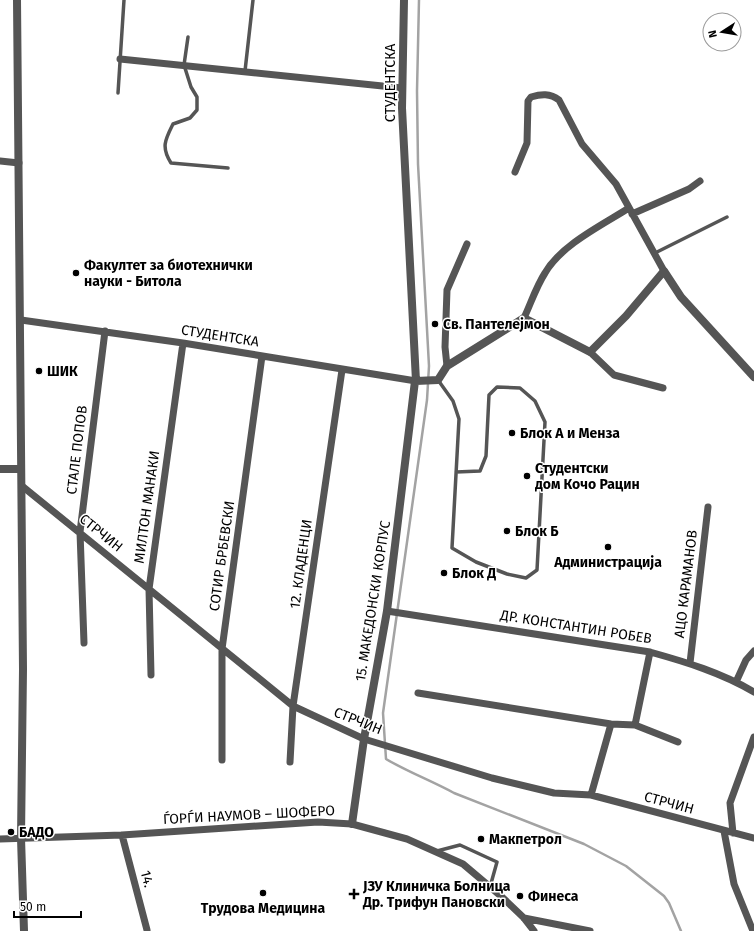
<svg xmlns="http://www.w3.org/2000/svg" width="754" height="931" viewBox="0 0 754 931" font-family="'Fira Sans',sans-serif">
  <rect width="100%" height="100%" fill="#fff"/>
  <g fill="none" stroke-linecap="round" stroke-linejoin="round">
    <!-- stream -->
    <path stroke="#a3a3a3" stroke-width="2.5" d="M 419,0 L 417,91 L 418,164 L 429,366 L 427,400 L 383,713 L 386,759 C 408,772 432,781 454,793 L 584,844 L 626,866 L 664,896 L 669,903 L 681,931"/>
    <!-- service -->
    <path stroke="#555" stroke-width="3.5" d="M 188,37 L 184,65 L 191,87 L 197,97 L 197,110 L 190,118 L 173,124 C 165,140 161,147 171,163 L 228,168
      M 245,71 L 253,0
      M 118,93 L 124,0
      M 655,253 L 727,217
      M 438,380 L 453,401 L 459,419 L 452,548 L 476,562 L 507,574 L 526,578 L 537,570 L 545,422 L 535,401 L 520,388 L 497,387 L 489,395 L 486,456 L 480,471 L 456,472
      M 437,851 L 460,845 L 497,862 L 490,887"/>
    <!-- minor -->
    <path stroke="#555" stroke-width="7" d="M 120,59 L 402,88
      M 0,161 L 19,163
      M 515,172 L 527,143 L 528,101 L 531,97 C 541,94 550,93 559,100 L 582,144 L 616,184 L 664,271
      M 632,214 L 689,189 L 700,181
      M 524,318 C 531,303 536,287 545,273 C 561,245 602,225 629,208
      M 21,320 L 183,343 L 416,381
      M 590,352 L 614,375 L 663,388
      M 447,366 L 445,347 L 447,290 L 467,244
      M 22,486 L 293,706 L 364,739 L 492,778 L 554,793 L 591,795 L 754,838
      M 387,611 L 650,652 C 686,662 722,673 754,692
      M 84,643 L 80,532 L 105,331
      M 690,663 L 708,507
      M 151,675 L 149,589 L 183,343
      M 736,682 L 746,660 L 754,651
      M 418,693 L 611,724 L 635,725 L 678,742
      M 635,725 L 650,652
      M 222,760 L 222,649 L 262,356
      M 290,762 L 293,706 L 342,370
      M 591,795 L 611,724
      M 724,831 L 734,884 L 753,931
      M 733,833 L 730,803 L 754,737
      M 122,835 L 147,930
      M 0,839 L 122,835 L 318,822 L 352,824 L 407,839 L 463,864 L 502,897 L 524,918 L 534,931
      M 524,918 L 590,931"/>
    <!-- tertiary -->
    <path stroke="#555" stroke-width="8" d="M 17,0 L 23,669 L 21,838 L 24,931
      M 404,0 L 402,108 L 416,381 L 438,380 L 447,366 L 524,318 L 590,352 L 626,316 L 664,271 L 681,297 L 754,377
      M 0,469 L 21,469
      M 352,824 L 364,739 L 387,611 L 415,381"/>
  </g>
  <!-- markers -->
  <g fill="#000" stroke="#fff" stroke-width="1.5">
    <circle cx="76" cy="273" r="4"/>
    <circle cx="435" cy="324" r="4"/>
    <circle cx="39" cy="371" r="4"/>
    <circle cx="512" cy="433" r="4"/>
    <circle cx="527" cy="476" r="4"/>
    <circle cx="507" cy="531" r="4"/>
    <circle cx="608" cy="547" r="4"/>
    <circle cx="444" cy="573" r="4"/>
    <circle cx="11" cy="832" r="4"/>
    <circle cx="481" cy="839" r="4"/>
    <circle cx="263" cy="893" r="4"/>
    <path d="M352 888h4v4h4v4h-4v4h-4v-4h-4v-4h4z"/>
    <circle cx="520" cy="896" r="4"/>
  </g>
  <g text-anchor="middle" dominant-baseline="central" stroke-width="3" stroke-linejoin="round" paint-order="stroke">
    <!-- street labels -->
    <g font-size="14" fill="#000" stroke="#fff">
      <text transform="translate(390 83) rotate(-90)">СТУДЕНТСКА</text>
      <text transform="translate(220 336) rotate(9)">СТУДЕНТСКА</text>
      <text transform="translate(77 450) rotate(-83)">СТАЛЕ ПОПОВ</text>
      <text transform="translate(147 507) rotate(-82)">МИЛТОН МАНАКИ</text>
      <text transform="translate(101 533) rotate(39)">СТРЧИН</text>
      <text transform="translate(222 556) rotate(-82)">СОТИР БРБЕВСКИ</text>
      <text transform="translate(301 564) rotate(-82)">12. КЛАДЕНЦИ</text>
      <text transform="translate(686 584) rotate(-83)">АЦО КАРАМАНОВ</text>
      <text transform="translate(373 601) rotate(-81)">15. МАКЕДОНСКИ КОРПУС</text>
      <text transform="translate(576 627) rotate(9)">ДР. КОНСТАНТИН РОБЕВ</text>
      <text transform="translate(358 721) rotate(22)">СТРЧИН</text>
      <text transform="translate(669 803) rotate(15)">СТРЧИН</text>
      <text transform="translate(249 815) rotate(-3)">ЃОРЃИ НАУМОВ – ШОФЕРО</text>
      <text transform="translate(147 879) rotate(75)">14.</text>
    </g>
    <!-- poi labels -->
    <g font-size="14" font-weight="bold" fill="#000" stroke="#fff" text-anchor="start">
      <text x="84" y="265">Факултет за биотехнички<tspan x="84" dy="16">науки - Битола</tspan></text>
      <text x="443" y="324">Св. Пантелејмон</text>
      <text x="47" y="371">ШИК</text>
      <text x="520" y="433">Блок А и Менза</text>
      <text x="535" y="468">Студентски<tspan x="535" dy="16">дом Кочо Рацин</tspan></text>
      <text x="515" y="531">Блок Б</text>
      <text x="608" y="562" text-anchor="middle">Администрација</text>
      <text x="452" y="573">Блок Д</text>
      <text x="19" y="832">БАДО</text>
      <text x="489" y="839">Макпетрол</text>
      <text x="363" y="886">ЈЗУ Клиничка Болница<tspan x="363" dy="16">Др. Трифун Пановски</tspan></text>
      <text x="528" y="896">Финеса</text>
      <text x="263" y="908" text-anchor="middle">Трудова Медицина</text>
    </g>
  </g>
  <!-- north arrow -->
  <g transform="translate(722 32) rotate(258)"><circle r="19" fill="#ffffff" stroke="#999999"/>
  <path d="M0-3L7 15L0 10L-7 15Z" fill="#000000"/>
  <text y="-6" font-size="11" font-weight="bold" text-anchor="middle" fill="#000000">N</text>
  </g>
  <!-- scale -->
  <path d="M14 911v6h67v-6" fill="none" stroke="#000000" stroke-width="2"/>
  <text x="20" y="911" font-size="12" fill="#000000" stroke="#ffffff" stroke-width="3" paint-order="stroke">50 m</text>
</svg>
